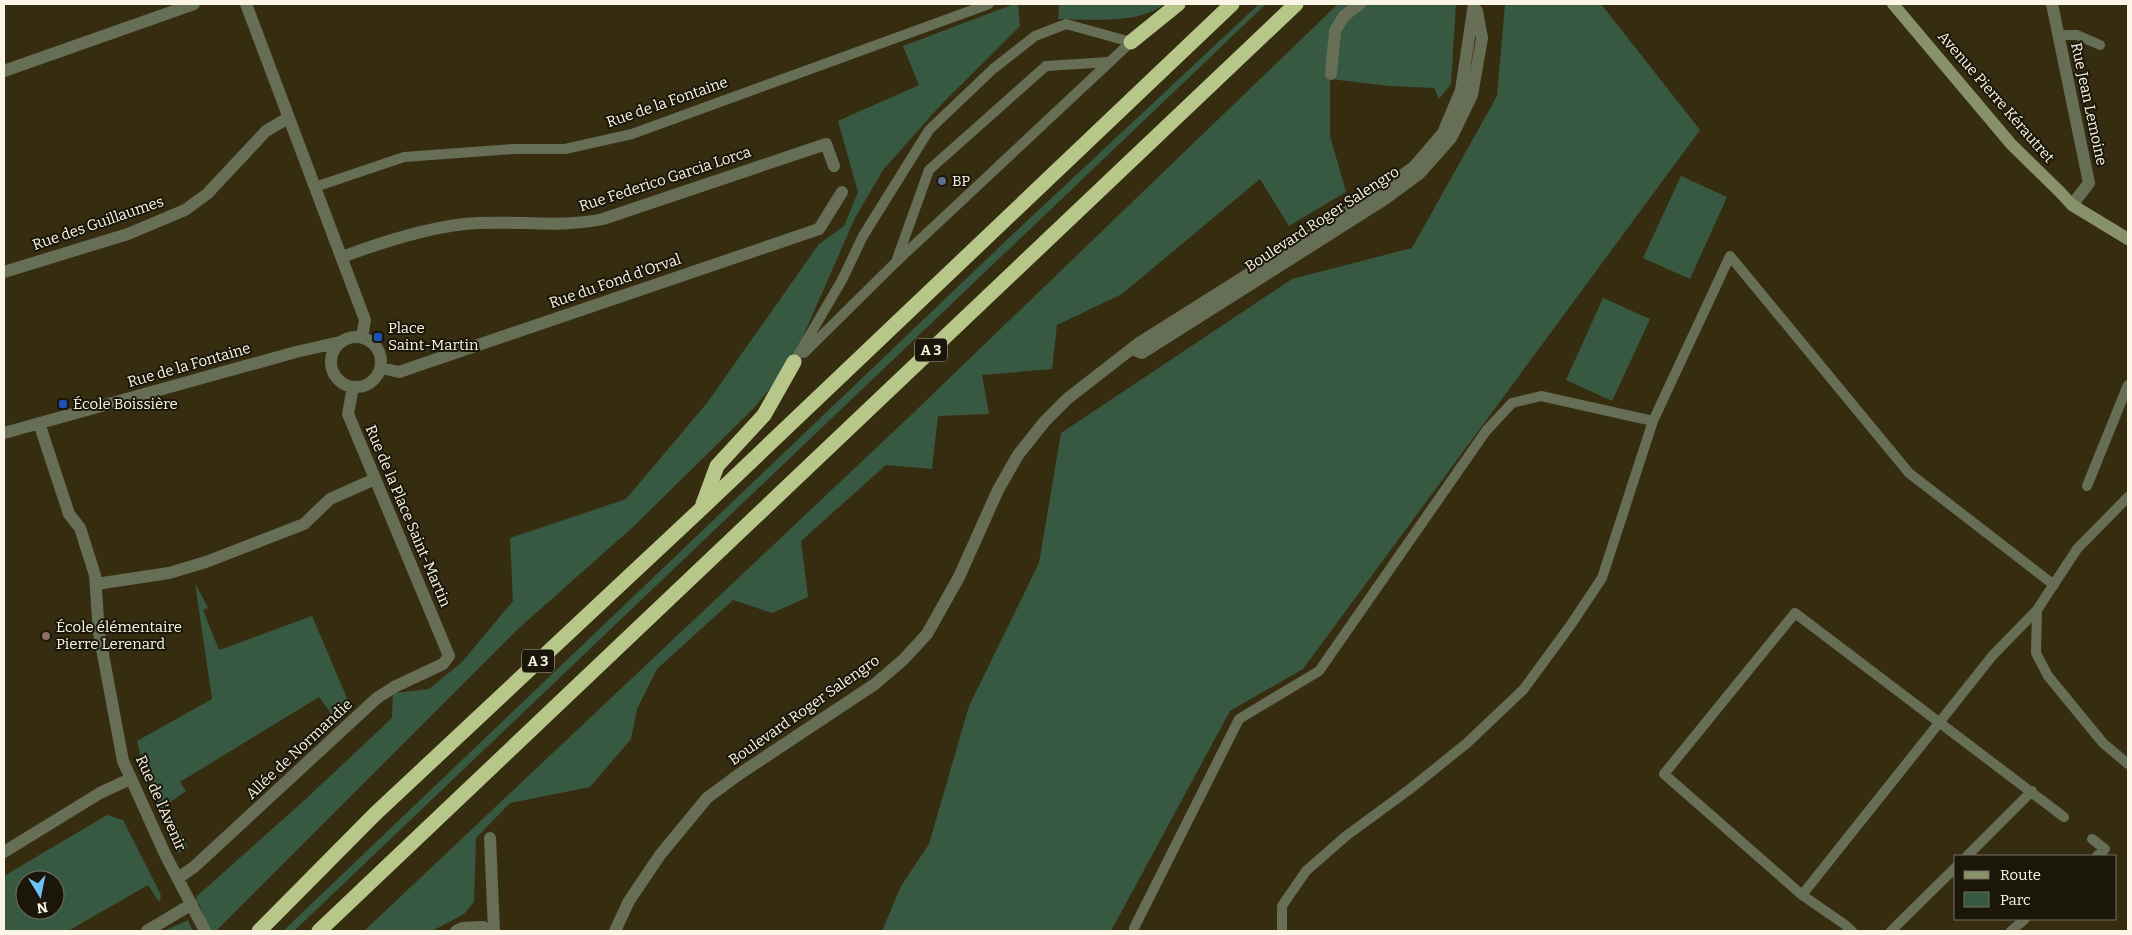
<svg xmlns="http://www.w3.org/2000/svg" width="2132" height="935" viewBox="0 0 2132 935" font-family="Bitter,serif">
  <rect width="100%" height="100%" fill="#362d11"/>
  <!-- green -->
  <path fill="#375941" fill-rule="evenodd" d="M 1014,4 L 1018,4 L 1020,26 L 938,108 L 883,170 L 855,218 L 793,359 L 756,406 L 633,527 L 518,629 L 216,931 L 210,931 L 196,897 L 308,797 L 392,718 L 393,693 L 429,689 L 462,662 L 513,601 L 510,538 L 626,499 L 707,403 L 819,244 L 844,226 L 858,192 L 838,121 L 919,85 L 903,46 Z
    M 1059,4 L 1164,4 C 1139,25 1089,19 1058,19 Z
    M 1259,4 L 1266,4 L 294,931 L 283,931 L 1012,235 Z
    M 1338,4 L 1456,4 L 1451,84 L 1439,99 L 1434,88 L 1390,86 L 1330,79 L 1330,136 L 1346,192 L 1289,226 L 1260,179 L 1122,294 L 1057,325 L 1052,369 L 982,375 L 989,414 L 938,416 L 932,469 L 886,465 L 801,541 L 808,597 L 772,613 L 733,600 L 657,669 L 637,709 L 631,739 L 590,787 L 510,803 L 476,838 L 474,902 L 464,914 L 432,931 L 364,931 L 909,417 Z
    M 1505,4 L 1601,4 L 1700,130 L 1303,669 L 1230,711 L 1111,931 L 882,931 L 901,886 L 929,844 L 969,706 L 1039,563 L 1061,433 L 1292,279 L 1412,248 L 1497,96 Z
    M 1681,176 L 1727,197 L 1690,279 L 1643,258 Z
    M 1603,298 L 1650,319 L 1612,401 L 1566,380 Z
    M 195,583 L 208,608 L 203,610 L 219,650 L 312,616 L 350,705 L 335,719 L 319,697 L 180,782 L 186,791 L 166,805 L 188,848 L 178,853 C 161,816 146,780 137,741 L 212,699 Z
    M 107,815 L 123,820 L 159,891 L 161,896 L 159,902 L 148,885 L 68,931 L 4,931 L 4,876 ZM 25,880 L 55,880 L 55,910 L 25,910 Z
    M 188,920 L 193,931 L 164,931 Z"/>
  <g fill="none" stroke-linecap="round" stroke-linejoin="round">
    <!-- lane -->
    <path stroke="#676e56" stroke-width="10" d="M 2058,35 L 2077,35 L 2100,45
      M 315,187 L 404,157 L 513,149 L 565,149 L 632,134 L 989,4
      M 897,259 L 929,170 L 1046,66 L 1109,62
      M 804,353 L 896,262 L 1131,42
      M 794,362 L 842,280 L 863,236 L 929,130 L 993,69 L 1035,36 L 1066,24 L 1131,42
      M 2087,486 L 2128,385
      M 2037,610 L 2036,653 L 2048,676 L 2103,743 L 2128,764
      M 2092,839 L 2105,849 L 2097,856
      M 1967,856 L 2032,791
      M 1802,895 L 1993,655 L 2037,610 L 2077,549 L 2128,497
      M 1134,931 L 1134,928 L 1239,719 L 1319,671 L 1486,431 L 1512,403 L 1541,396 L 1653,421
      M 1282,931 L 1282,906 L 1306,871 L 1346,836 L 1410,789 L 1467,743 L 1523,690 L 1570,626 L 1602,578 L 1653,421 L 1730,256 L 1909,473 L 2054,585
      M 1852,931 L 1844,924 L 1802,895 L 1664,774 L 1795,613 L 2064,817
      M 1891,931 L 1956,867
      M 2011,931 L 2025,919"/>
    <!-- street -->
    <path stroke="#676e56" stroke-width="12" d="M 246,4 L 365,320 L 362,337
      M 2052,4 L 2089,183 L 2072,205
      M 4,71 L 194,4
      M 1331,74 L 1335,31 L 1344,16 L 1360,4
      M 342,257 C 382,242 422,229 464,224 C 511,219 557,229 603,219 L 826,144 L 834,166
      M 4,272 L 128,234 L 185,210 L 207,194 L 266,131 L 288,118
      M331 362a25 25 0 1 1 50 0a25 25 0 1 1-50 0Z
      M 1132,349 L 1142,353 L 1385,199 L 1419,174 L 1451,138 L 1472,95 L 1482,38 L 1477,11
      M 381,368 L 399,372 L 819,229 L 842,192
      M 39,423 L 69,514 L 80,528 L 95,575 L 99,633 L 123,761 L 165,854 L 205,931
      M 4,433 L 296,352 L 340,342
      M 96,584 L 169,573 L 206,562 L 304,524 L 330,499 L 375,479
      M 490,838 L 494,931
      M 4,852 L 100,793 L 130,779
      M 178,878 L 194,867 L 377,698 L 394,687 L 443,664 L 449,656 L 348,414 L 353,387
      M 147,931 L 192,904
      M 456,931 L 462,928 L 483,927 L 488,931
      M 615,931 L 629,901 L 660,855 L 707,798 L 738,775 L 875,684 L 903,660 L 927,634 L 959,577 L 998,490 L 1018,455 L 1045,421 L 1067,399 L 1139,343 L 1374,195 L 1414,167 L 1443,133 L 1461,90 L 1474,4"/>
    <!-- secondary -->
    <path stroke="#87926b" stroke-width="12" d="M 1893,4 L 2011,144 L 2060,192 L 2072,205 L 2128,239"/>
    <!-- highway -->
    <path stroke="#b6c789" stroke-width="15" d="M 1131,42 L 1178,4
      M 703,504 L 717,466 L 764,415 L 794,362
      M 259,931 L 375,814 L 702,508 L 1232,4
      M 319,931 L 1296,4"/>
  </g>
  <!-- markers -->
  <circle fill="#5c6f8a" stroke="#1a160a" stroke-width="2" cx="942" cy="181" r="5"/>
  <g fill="#1a4fb4" stroke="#1a160a" stroke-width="2">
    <rect x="373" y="332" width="10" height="10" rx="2.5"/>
    <rect x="58" y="399" width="10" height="10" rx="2.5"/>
  </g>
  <circle fill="#8d6e63" stroke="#1a160a" stroke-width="2" cx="46" cy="636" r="5"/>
  <g text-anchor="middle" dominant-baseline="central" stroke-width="4" stroke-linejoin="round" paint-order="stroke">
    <!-- shield labels -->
    <g fill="#1a160a" stroke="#b7b2a3" stroke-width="1">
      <rect x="915" y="338.5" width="32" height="23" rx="4"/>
      <rect x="522" y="649.5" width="32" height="23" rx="4"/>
    </g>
    <g font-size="14" font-weight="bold" fill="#faf5e4">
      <text x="931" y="350">A 3</text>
      <text x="538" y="661">A 3</text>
    </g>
    <!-- street labels -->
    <g font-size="15" fill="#faf5e4" stroke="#1a160a">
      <text transform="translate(1996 97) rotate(49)">Avenue Pierre Kérautret</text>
      <text transform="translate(667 102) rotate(-19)">Rue de la Fontaine</text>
      <text transform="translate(2089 104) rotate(78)">Rue Jean Lemoine</text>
      <text transform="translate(665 179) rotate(-18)">Rue Federico Garcia Lorca</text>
      <text transform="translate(1322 219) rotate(-33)">Boulevard Roger Salengro</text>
      <text transform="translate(98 223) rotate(-19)">Rue des Guillaumes</text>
      <text transform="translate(615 281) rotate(-19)">Rue du Fond d'Orval</text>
      <text transform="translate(189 365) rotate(-16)">Rue de la Fontaine</text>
      <text transform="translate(408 516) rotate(67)">Rue de la Place Saint-Martin</text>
      <text transform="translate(804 710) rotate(-35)">Boulevard Roger Salengro</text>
      <text transform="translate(299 749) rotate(-43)">Allée de Normandie</text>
      <text transform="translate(161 803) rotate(66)">Rue de l'Avenir</text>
    </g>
    <!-- poi labels -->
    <g font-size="15" fill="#faf5e4" stroke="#1a160a" text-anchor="start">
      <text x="952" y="181">BP</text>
      <text x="388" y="328">Place<tspan x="388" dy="17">Saint-Martin</tspan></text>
      <text x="73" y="404">École Boissière</text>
      <text x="56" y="627">École élémentaire<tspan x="56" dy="17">Pierre Lerenard</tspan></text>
    </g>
  </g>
  <!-- border -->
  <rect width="2132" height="935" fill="none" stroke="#faf5e4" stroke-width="10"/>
  <!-- legend -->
  <rect x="1954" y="855" width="162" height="65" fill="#1a160a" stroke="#746f61"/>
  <rect x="1964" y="871" width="25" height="8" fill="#87926b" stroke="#746f61"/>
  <text x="2000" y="880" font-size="15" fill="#faf5e4">Route</text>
  <rect x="1964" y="892" width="25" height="15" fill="#375941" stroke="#746f61"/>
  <text x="2000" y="905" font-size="15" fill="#faf5e4">Parc</text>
  <!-- north arrow -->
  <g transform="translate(40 895) rotate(170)"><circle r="24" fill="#1a160a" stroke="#746f61"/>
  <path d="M0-4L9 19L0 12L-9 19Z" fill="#6dc2f3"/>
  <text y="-8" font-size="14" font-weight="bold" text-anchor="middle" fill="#faf5e4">N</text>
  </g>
</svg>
